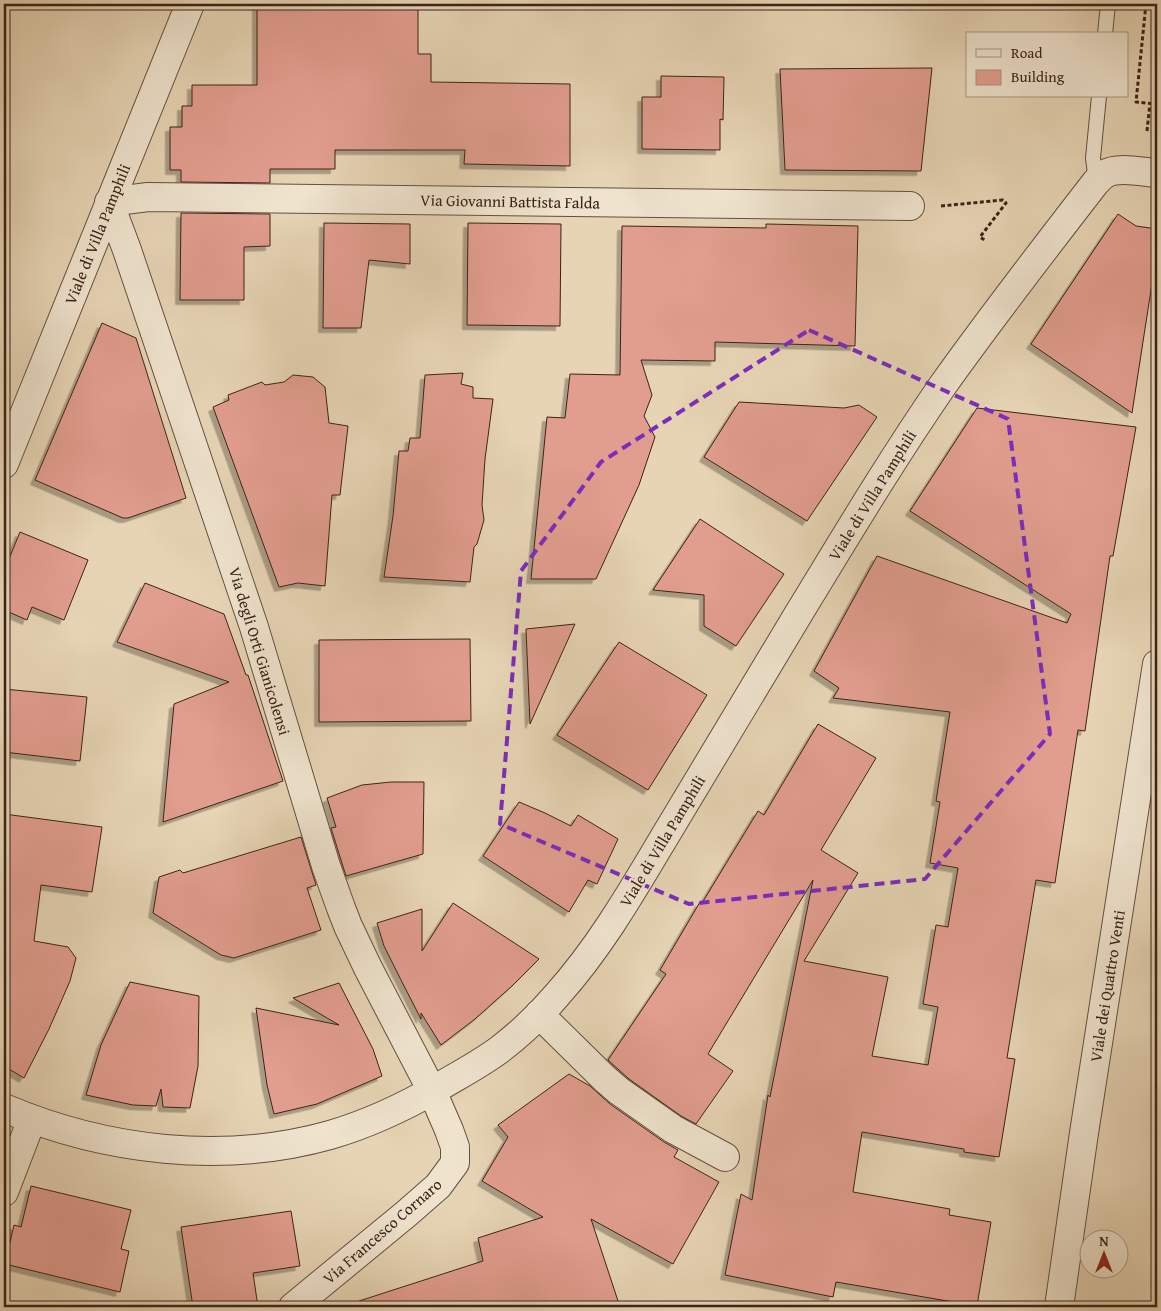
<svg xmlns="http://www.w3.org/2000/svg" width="1161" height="1311" viewBox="0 0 1161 1311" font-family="'Gentium Book Plus',serif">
  <defs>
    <filter id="shadow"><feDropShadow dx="-4.5" dy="4.5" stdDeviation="0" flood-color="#0004"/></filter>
  </defs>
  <rect width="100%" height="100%" fill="#e6d4b4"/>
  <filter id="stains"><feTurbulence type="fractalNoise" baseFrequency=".004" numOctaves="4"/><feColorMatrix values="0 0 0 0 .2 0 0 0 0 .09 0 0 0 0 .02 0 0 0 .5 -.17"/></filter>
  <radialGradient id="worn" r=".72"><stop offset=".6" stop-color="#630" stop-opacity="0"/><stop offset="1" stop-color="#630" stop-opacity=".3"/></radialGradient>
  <!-- building -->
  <path fill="#e19d8e" stroke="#3c2319" filter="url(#shadow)" d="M 257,4 L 418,4 L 418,54 L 431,54 L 431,82 L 570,84 L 570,166 L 464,164 L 465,150 L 335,150 L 335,169 L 270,169 L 270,183 L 181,182 L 181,170 L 170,170 L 170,127 L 182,127 L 182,106 L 192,106 L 192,85 L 257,85 Z
    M 932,68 L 921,171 L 785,170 L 780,69 Z
    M 661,76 L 724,77 L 723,120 L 720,119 L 720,150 L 642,149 L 642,97 L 661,97 Z
    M 181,213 L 270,214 L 270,246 L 244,247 L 244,300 L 180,300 Z
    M 1118,214 L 1136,226 L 1157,229 L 1157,251 L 1132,413 L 1031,344 Z
    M 324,223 L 410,224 L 410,264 L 369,260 L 361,328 L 323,328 Z
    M 468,223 L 561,224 L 560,326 L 467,325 Z
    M 766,224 L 858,226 L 855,346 L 715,342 L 715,361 L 641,360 L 652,395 L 644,416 L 655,437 L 639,485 L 596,579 L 531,579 L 547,417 L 565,418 L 570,374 L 620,375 L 622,226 L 766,228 Z
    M 102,323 L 136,338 L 186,498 L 128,518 L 123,518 L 35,480 Z
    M 463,373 L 461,384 L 473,387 L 473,398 L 493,399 L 485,459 L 482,505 L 484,520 L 477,544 L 474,547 L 470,582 L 384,577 L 393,516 L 399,451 L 408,451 L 410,438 L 420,438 L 425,375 Z
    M 293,375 L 313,377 L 325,387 L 329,423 L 348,426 L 340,495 L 332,495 L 325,586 L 298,583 L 279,587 L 213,407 L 229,400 L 228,395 L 262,382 L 265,385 L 284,382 Z
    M 739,402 L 844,408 L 859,405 L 877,417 L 807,521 L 704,457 Z
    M 977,408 L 1136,427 L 1113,556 L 1110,556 L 1085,731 L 1078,730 L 1055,883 L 1036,880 L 1007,1058 L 1015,1059 L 999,1157 L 964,1152 L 964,1149 L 862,1132 L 853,1192 L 950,1209 L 949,1215 L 991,1222 L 977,1306 L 836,1282 L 833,1297 L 725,1275 L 741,1194 L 752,1200 L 768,1095 L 770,1097 L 813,880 L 708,1054 L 733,1071 L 696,1124 L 681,1116 L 629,1079 L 608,1060 L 666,974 L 660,970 L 700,902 L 702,903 L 758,811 L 764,815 L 818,724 L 876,758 L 821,850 L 858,873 L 804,961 L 888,977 L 872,1056 L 928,1065 L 938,1007 L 923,1004 L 936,925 L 948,927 L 958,868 L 930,863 L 940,802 L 936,801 L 950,712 L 833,698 L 839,688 L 814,671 L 877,556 L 1067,623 L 1071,614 L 910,511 Z
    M 700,519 L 784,574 L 736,646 L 704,626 L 704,595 L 653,590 Z
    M 20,532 L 88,560 L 64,620 L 32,607 L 27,620 L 4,610 L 4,571 Z
    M 145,583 L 224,614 L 246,675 L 248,675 L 283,781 L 163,822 L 174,704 L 229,682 L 117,642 Z
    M 575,624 L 530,724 L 526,629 Z
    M 470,639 L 471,721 L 319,722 L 319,640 Z
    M 619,642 L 707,695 L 648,790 L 557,735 Z
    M 4,689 L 87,697 L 80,761 L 4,752 Z
    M 391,782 L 424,782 L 423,854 L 346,876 L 331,828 L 336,827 L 327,798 L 362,785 Z
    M 519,802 L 545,813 L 571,826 L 578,815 L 618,839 L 597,884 L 588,880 L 569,912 L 483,856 Z
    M 4,814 L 102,827 L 92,892 L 41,885 L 34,941 L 68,947 L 76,958 L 70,981 L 49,1029 L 24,1078 L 4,1066 Z
    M 301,837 L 316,885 L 307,888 L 321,930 L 234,958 L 221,955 L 153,913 L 159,877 L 180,870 L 183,873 Z
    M 453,903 L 539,959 L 512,986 L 475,1019 L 441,1045 L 421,1013 L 421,1019 L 402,982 L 384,946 L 377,923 L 422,909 L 422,951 Z
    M 130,982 L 199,996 L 198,1066 L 190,1108 L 163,1107 L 161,1089 L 156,1106 L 133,1105 L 86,1095 L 101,1045 Z
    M 339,983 L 373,1049 L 382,1076 L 317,1104 L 274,1114 L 267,1085 L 256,1008 L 339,1025 L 293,998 Z
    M 569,1074 L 590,1086 L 610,1104 L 664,1142 L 678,1150 L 674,1157 L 719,1182 L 673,1264 L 591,1219 L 620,1307 L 360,1307 L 359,1301 L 483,1261 L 478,1238 L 543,1217 L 482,1181 L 508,1137 L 498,1125 Z
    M 31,1186 L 131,1210 L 121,1249 L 129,1251 L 120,1292 L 5,1264 L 14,1225 L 21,1227 Z
    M 291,1211 L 300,1266 L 253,1273 L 258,1307 L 193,1307 L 181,1227 Z"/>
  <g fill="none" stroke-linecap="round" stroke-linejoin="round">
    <defs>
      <path id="service" d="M 1105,34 L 1108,4
        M 1096,182 L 1093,158 L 1099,96"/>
      <path id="minor" d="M 4,464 L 190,4
        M 539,1014 L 605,1079 L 619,1091 L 673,1129 L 725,1157
        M 4,1108 C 105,1151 223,1165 330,1135 C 368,1124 404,1107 439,1087 C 459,1075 480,1064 499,1050 C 520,1034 540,1015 557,995 C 601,946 634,888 668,831 C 712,758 755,685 799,613 C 846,536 892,459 943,385 C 992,316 1044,249 1096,182 C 1099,179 1102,176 1105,174 C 1117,166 1143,172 1157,173
        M 4,1192 L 32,1119
        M 293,1307 L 406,1214 L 438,1186 L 455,1163 L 455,1147 L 449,1130 L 432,1091 L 368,968 L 348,926 L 341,908 L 326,866 L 254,627 L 127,250 L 109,202 L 148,197 L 910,206"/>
      <path id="tertiary" d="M 1059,1307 L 1084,1133 L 1157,664"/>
    </defs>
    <!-- service casing -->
    <use href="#service" stroke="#664f40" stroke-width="16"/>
    <!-- minor casing -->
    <use href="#minor" stroke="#664f40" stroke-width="30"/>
    <!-- tertiary casing -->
    <use href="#tertiary" stroke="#664f40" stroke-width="30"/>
    <!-- path -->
    <path stroke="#3c2319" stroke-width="3" stroke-dasharray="4 2.5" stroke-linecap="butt" d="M 1146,4 L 1136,102 L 1157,104
      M 1147,131 L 1150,103
      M 941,206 L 1003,200 L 1006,203 L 980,237 L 986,241"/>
    <!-- service -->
    <use href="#service" stroke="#efe3ce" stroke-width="14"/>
    <!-- minor -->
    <use href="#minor" stroke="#efe3ce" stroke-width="28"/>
    <!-- tertiary -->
    <use href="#tertiary" stroke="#efe3ce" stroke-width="28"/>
  </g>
  <!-- marked area -->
  <path fill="none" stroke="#7b2cbf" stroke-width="4" stroke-dasharray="10 6" stroke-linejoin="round" d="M 809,330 L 1008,419 L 1050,734 L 925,879 L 689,904 L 500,824 L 521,571 L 601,462 Z"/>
  <g text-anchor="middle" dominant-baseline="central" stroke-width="5" stroke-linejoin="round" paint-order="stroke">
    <!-- street labels -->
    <g font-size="16" fill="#3c2319" stroke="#efe3ce">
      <text transform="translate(510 201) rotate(1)">Via Giovanni Battista Falda</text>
      <text transform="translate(97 234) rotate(-68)">Viale di Villa Pamphili</text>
      <text transform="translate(872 495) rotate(-58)">Viale di Villa Pamphili</text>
      <text transform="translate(260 651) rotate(73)">Via degli Orti Gianicolensi</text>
      <text transform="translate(662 841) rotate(-59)">Viale di Villa Pamphili</text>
      <text transform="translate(1107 986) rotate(-81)">Viale dei Quattro Venti</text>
      <text transform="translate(382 1231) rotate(-41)">Via Francesco Cornaro</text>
    </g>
  </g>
  <!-- margin -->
  <rect width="1161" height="1311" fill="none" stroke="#e6d4b4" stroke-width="20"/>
  <rect x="5" y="5" width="1151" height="1301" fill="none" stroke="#3c2319" stroke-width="2.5"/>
  <rect x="10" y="10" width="1141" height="1291" fill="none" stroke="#3c2319"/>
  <!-- legend -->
  <rect x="966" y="32" width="162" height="65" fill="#efe3ce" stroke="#a79686"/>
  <rect x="976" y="49" width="25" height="8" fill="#efe3ce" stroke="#a79686"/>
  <text x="1011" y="58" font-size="15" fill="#3c2319">Road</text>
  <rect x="976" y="70" width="25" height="15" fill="#e19d8e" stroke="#a79686"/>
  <text x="1011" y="82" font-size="15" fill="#3c2319">Building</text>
  <!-- north arrow -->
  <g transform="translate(1104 1254)"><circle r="24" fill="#efe3ce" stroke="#a79686"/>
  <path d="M0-4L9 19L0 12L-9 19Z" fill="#8f2418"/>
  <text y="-8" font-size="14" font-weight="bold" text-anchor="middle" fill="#3c2319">N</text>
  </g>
  <rect width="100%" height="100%" filter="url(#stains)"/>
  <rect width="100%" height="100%" fill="url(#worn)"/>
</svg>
